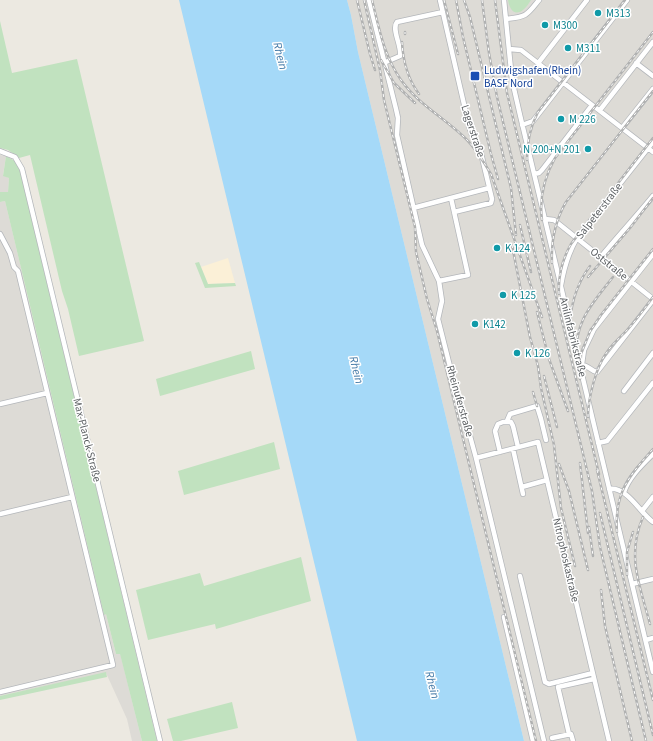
<svg xmlns="http://www.w3.org/2000/svg" width="653" height="741" viewBox="0 0 653 741" font-family="'Source Sans 3',sans-serif">
  <rect width="100%" height="100%" fill="#ece9e1"/>
  <!-- commercial -->
  <path fill="#fbf0d7" d="M 228,258 L 235,283 L 208,284 L 201,267 Z"/>
  <!-- industrial -->
  <path fill="#dddbd6" d="M 347,0 L 653,0 L 653,741 L 524,741 L 358,52 L 351,15 Z
    M 0,155 L 6,156 L 3,175 L 9,178 L 8,192 L 0,192 Z
    M 5,201 L 104,614 L 106,614 L 116,654 L 120,653 L 142,741 L 132,741 L 127,719 L 106,673 L 0,696 L 0,202 Z"/>
  <!-- green -->
  <path fill="#c1e2bf" d="M 508,0 L 531,0 C 529,3 526,8 523,10 C 514,17 509,8 508,0 Z
    M 0,21 L 12,73 L 77,59 L 144,341 L 79,356 L 68,309 L 62,291 L 30,155 L 19,158 L 8,150 L 0,148 Z
    M 6,156 L 15,161 L 20,171 L 157,741 L 142,741 L 120,654 L 116,654 L 106,614 L 104,615 L 5,201 L 0,202 L 0,192 L 8,192 L 9,178 L 3,176 Z
    M 199,262 L 208,284 L 235,283 L 236,286 L 205,288 L 195,263 Z
    M 251,351 L 255,369 L 160,396 L 156,379 Z
    M 274,442 L 280,469 L 184,495 L 178,471 Z
    M 301,557 L 311,601 L 216,629 L 215,624 L 148,640 L 136,590 L 200,573 L 204,586 Z
    M 106,672 L 107,677 L 0,700 L 0,696 Z
    M 232,702 L 238,728 L 181,741 L 173,741 L 167,719 Z"/>
  <!-- water -->
  <path fill="#a5d9f8" d="M 179,0 L 347,0 L 351,15 L 358,52 L 524,741 L 357,741 Z"/>
  <g fill="none" stroke-linecap="round" stroke-linejoin="round">
    <defs>
      <path id="street" d="M 369,0 L 396,109 L 398,118 L 397,135 L 422,245 L 439,281 L 442,301 L 438,319 L 466,430 L 470,436 L 476,458 L 544,741
        M 440,0 L 469,126 L 472,135 L 480,149 L 492,199 L 491,203 L 454,212
        M 504,0 L 512,80 L 520,115 L 653,672
        M 506,19 C 527,17 527,15 539,0
        M 509,49 L 521,50 L 653,152
        M 386,62 L 400,56 C 402,46 391,29 397,22 L 443,12
        M 539,62 L 587,0
        M 636,63 L 653,76
        M 600,110 L 653,42
        M 522,125 L 533,121 L 627,0
        M 622,128 L 653,89
        M 0,151 L 15,157 L 22,169 L 160,741
        M 534,174 L 539,173 L 542,170 L 592,105
        M 413,208 L 489,188
        M 545,219 L 554,220 L 653,299
        M 0,234 L 10,253 L 14,267 L 18,271 L 113,665 L 0,692
        M 600,258 C 617,237 636,217 653,196
        M 439,281 L 468,275 L 451,198
        M 561,285 C 564,268 568,253 577,238 L 653,142
        M 582,364 L 584,350 L 594,329 L 653,254
        M 580,365 C 588,364 590,371 597,372 L 653,300
        M 624,391 L 653,353
        M 0,404 L 47,393
        M 507,421 L 510,414 L 537,406 L 541,419 L 546,440
        M 598,443 L 607,441 L 653,383
        M 513,449 L 523,494
        M 500,452 L 495,431 L 498,424 L 503,422 L 511,422 L 513,426 L 518,447
        M 476,458 L 538,442 L 609,741
        M 522,487 L 547,480
        M 609,489 C 627,486 640,513 653,522
        M 624,492 C 629,477 642,465 653,454
        M 642,511 L 653,497
        M 0,514 L 72,497
        M 520,576 L 545,682 L 549,684 L 593,673
        M 632,584 L 653,579
        M 504,617 L 533,741
        M 646,640 L 653,638
        M 569,734 L 558,687 L 594,679
        M 552,738 L 571,734 L 573,741"/>
    </defs>
    <!-- street casing -->
    <use href="#street" stroke="#b4b7bb" stroke-width="6"/>
    <!-- street -->
    <use href="#street" stroke="#fff" stroke-width="4.5"/>
    <defs>
      <path id="rail" d="M 357,0 L 370,54 L 375,70
        M 364,0 L 373,39
        M 372,0 C 379,28 384,56 401,80 C 418,104 443,117 464,137 C 475,147 483,161 491,174 L 542,317
        M 444,0 L 458,54
        M 456,0 L 463,37 L 491,154 L 498,179
        M 464,0 L 470,17 L 511,188 L 516,235
        M 482,0 L 489,53 L 497,97 L 592,491 L 600,547 L 646,741
        M 495,0 L 507,93 L 599,474
        M 405,32 L 405,34
        M 372,35 L 380,70 L 384,100 L 415,227 L 416,252 L 427,299 L 437,331 L 536,741
        M 402,42 C 403,61 407,78 419,94
        M 381,60 L 394,83 L 415,103
        M 527,160 C 527,143 530,127 538,112 L 625,0
        M 542,220 C 539,198 544,178 555,158 L 653,32
        M 520,225 L 531,272
        M 512,245 L 530,337 L 538,366 L 541,388 L 554,445 L 561,508 L 575,566
        M 552,263 C 551,241 555,221 566,202 L 653,91
        M 588,277 L 630,228 L 653,198
        M 559,294 C 558,277 562,260 571,244 L 653,138
        M 537,312 L 549,359 L 568,411
        M 589,333 L 601,315 L 653,249
        M 569,338 C 569,311 574,287 590,266
        M 576,362 C 574,322 590,306 613,277
        M 544,376 L 557,427
        M 580,379 L 581,354 L 591,329
        M 533,392 L 537,406
        M 588,417 C 588,398 596,367 607,352 C 613,343 621,337 628,329 C 637,319 645,308 653,297
        M 580,463 L 588,533
        M 559,464 L 569,491 L 588,570
        M 597,470 L 653,700
        M 600,513 L 653,735
        M 643,517 C 626,556 640,586 650,624
        M 589,527 L 593,556
        M 617,532 C 614,493 629,476 653,449
        M 627,575 L 627,552 L 633,532
        M 601,590 L 605,626 L 632,741"/>
    </defs>
    <!-- rail casing -->
    <use href="#rail" stroke="#b0b1b1" stroke-width="2.5"/>
    <!-- rail -->
    <use href="#rail" stroke="#fff" stroke-width="1" stroke-dasharray="3" stroke-linecap="butt"/>
  </g>
  <!-- markers -->
  <g fill="#0f9aa8" stroke="#fff" stroke-width="1.5">
    <circle cx="598" cy="13" r="4"/>
    <circle cx="545" cy="25" r="4"/>
    <circle cx="568" cy="48" r="4"/>
    <circle cx="561" cy="119" r="4"/>
    <circle cx="588" cy="149" r="4"/>
    <circle cx="497" cy="248" r="4"/>
    <circle cx="503" cy="295" r="4"/>
    <circle cx="475" cy="324" r="4"/>
    <circle cx="517" cy="353" r="4"/>
  </g>
  <rect fill="#1a4fb4" stroke="#fff" stroke-width="1.5" x="470" y="71" width="10" height="10" rx="2"/>
  <g text-anchor="middle" dominant-baseline="central" stroke-width="3" stroke-linejoin="round" paint-order="stroke">
    <!-- culture labels -->
    <g font-size="11" fill="#0d838f" stroke="#fff" text-anchor="start">
      <text x="606" y="13">M313</text>
      <text x="553" y="25">M300</text>
      <text x="576" y="48">M311</text>
      <text x="569" y="119">M 226</text>
      <text x="580" y="149" text-anchor="end">N 200+N 201</text>
      <text x="505" y="248">K 124</text>
      <text x="511" y="295">K 125</text>
      <text x="483" y="324">K142</text>
      <text x="525" y="353">K 126</text>
    </g>
    <!-- transit labels -->
    <g font-size="11" fill="#164399" stroke="#fff" text-anchor="start">
      <text x="484" y="70">Ludwigshafen(Rhein)<tspan x="484" dy="13">BASF Nord</tspan></text>
    </g>
    <!-- street labels -->
    <g font-size="11" fill="#5a5e61" stroke="#fff">
      <text transform="translate(473 131) rotate(72)">Lagerstraße</text>
      <text transform="translate(599 211) rotate(-52)">Salpeterstraße</text>
      <text transform="translate(609 264) rotate(39)">Oststraße</text>
      <text transform="translate(573 337) rotate(76)">Anilinfabrikstraße</text>
      <text transform="translate(460 401) rotate(74)">Rheinuferstraße</text>
      <text transform="translate(87 440) rotate(76)">Max-Planck-Straße</text>
      <text transform="translate(566 560) rotate(77)">Nitrophoskastraße</text>
    </g>
    <!-- water labels -->
    <g font-size="12" font-style="italic" fill="#457ba8" stroke="#fff">
      <text transform="translate(280 56) rotate(76)">Rhein</text>
      <text transform="translate(356 370) rotate(76)">Rhein</text>
      <text transform="translate(432 685) rotate(76)">Rhein</text>
    </g>
  </g>
</svg>
